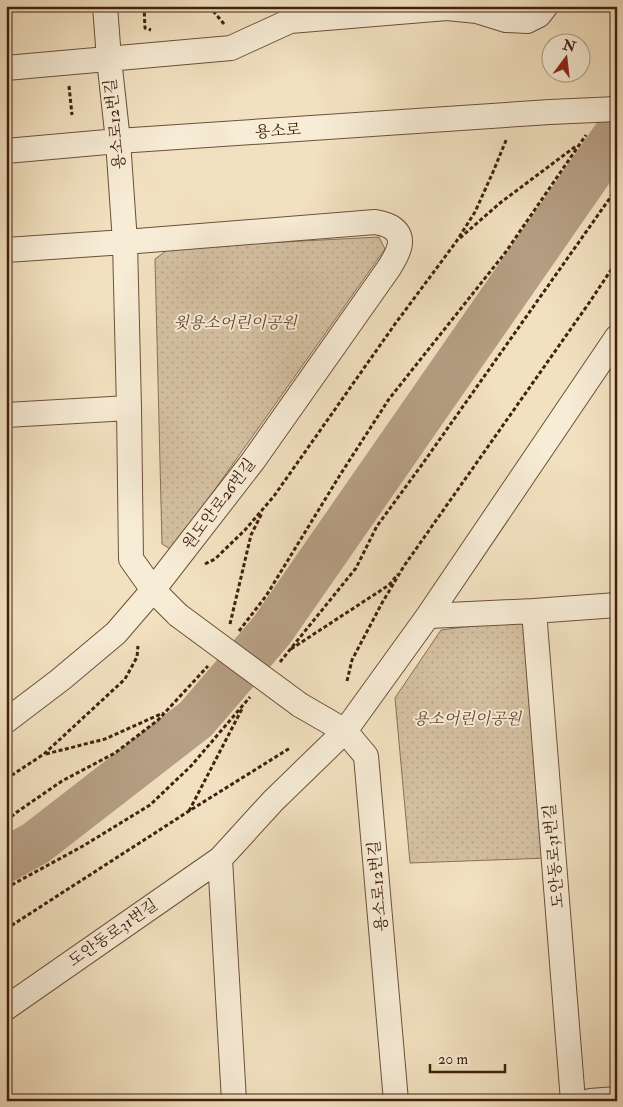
<svg xmlns="http://www.w3.org/2000/svg" width="623" height="1107" viewBox="0 0 623 1107" font-family="'IM FELL Double Pica','Noto Serif KR',serif">
  <defs>
    <pattern id="park-dots" width="8" height="8" patternUnits="userSpaceOnUse" patternTransform="scale(1.25)"><rect width="8" height="8" fill="#d4c0a2"/><path d="M2 2h.1M6 6h.1" fill="none" stroke="#b7a58a" stroke-width="1.8" stroke-linecap="round"/></pattern>
  </defs>
  <rect width="100%" height="100%" fill="#f2e1c0"/>
  <filter id="stains"><feTurbulence type="fractalNoise" baseFrequency=".004" numOctaves="4"/><feColorMatrix values="0 0 0 0 .2 0 0 0 0 .09 0 0 0 0 .02 0 0 0 .5 -.17"/></filter>
  <radialGradient id="worn" r=".72"><stop offset=".6" stop-color="#630" stop-opacity="0"/><stop offset="1" stop-color="#630" stop-opacity=".3"/></radialGradient>
  <!-- park -->
  <path fill="url(#park-dots)" stroke="#8b7058" d="M 379,237 L 385,249 L 172,550 L 162,544 L 155,259 L 170,248 Z
    M 525,619 L 548,858 L 410,863 L 395,698 L 441,630 Z"/>
  <g fill="none" stroke-linecap="round" stroke-linejoin="round">
    <!-- river -->
    <path stroke="#b69f84" stroke-width="45" d="M 6,860 L 36,843 L 196,719 L 272,630 L 617,133"/>
    <defs>
      <path id="minor" d="M 105,6 L 109,59 L 118,141 L 125,242 L 129,408 L 131,559 L 153,590 L 178,615
        M 6,68 L 231,48 L 290,21 L 447,8 L 477,11 L 506,20 L 527,21 L 539,15 L 546,6
        M 6,151 L 118,141 L 550,112
        M 6,250 L 125,242 L 375,222 C 380,223 386,224 391,227 C 408,238 397,255 389,268 L 253,461 L 153,590 L 116,633 L 60,680 L 6,721
        M 6,415 L 129,408
        M 534,611 L 573,1101
        M 428,616 L 534,611 L 617,605
        M 300,705 L 345,731 L 366,756 L 396,1101
        M 220,859 L 234,1101
        M 6,1008 L 220,859 L 273,801 L 345,731 L 428,616 L 617,337
        M 590,1101 L 617,1099"/>
    </defs>
    <!-- minor casing -->
    <use href="#minor" stroke="#6e503b" stroke-width="26"/>
    <!-- path -->
    <path stroke="#42200f" stroke-width="3" stroke-dasharray="4 2.5" stroke-linecap="butt" d="M 144,6 L 145,28 L 151,30
      M 209,6 L 224,24
      M 69,86 L 72,115
      M 460,238 L 500,203 L 576,146
      M 205,564 L 215,559 L 245,530 L 274,496 L 395,324 L 456,242 L 475,212 L 493,172 L 507,138
      M 230,624 L 251,535 L 262,513
      M 239,631 L 266,596 L 340,475 L 389,399 L 505,253 L 586,135
      M 291,649 L 389,585 L 398,574
      M 280,662 L 356,568 L 377,526 L 421,466 L 617,188
      M 347,681 L 352,660 L 382,603 L 404,566 L 589,303 L 617,261
      M 46,754 L 105,739 L 163,713
      M 6,779 L 44,754 L 125,679 L 137,657 L 138,646
      M 189,811 L 243,707
      M 6,821 L 17,812 L 62,781 L 115,753 L 158,720 L 208,666
      M 6,888 L 83,846 L 150,805 L 191,766 L 250,697
      M 6,929 L 189,811 L 290,748"/>
    <!-- minor -->
    <use href="#minor" stroke="#f7ecd6" stroke-width="24"/>
    <defs>
      <path id="minor-bridge" d="M 550,112 L 617,109
        M 178,615 L 300,705"/>
    </defs>
    <!-- minor-bridge casing -->
    <use href="#minor-bridge" stroke="#6e503b" stroke-width="26" stroke-linecap="butt"/>
    <!-- minor-bridge -->
    <use href="#minor-bridge" stroke="#f7ecd6" stroke-width="24"/>
  </g>
  <g text-anchor="middle" dominant-baseline="central" stroke-width="4" stroke-linejoin="round" paint-order="stroke">
    <!-- street labels -->
    <g font-size="16" fill="#42200f" stroke="#f7ecd6">
      <text transform="translate(115 124) rotate(-96)">용소로12번길</text>
      <text transform="translate(278 131) rotate(-4)">용소로</text>
      <text transform="translate(219 504) rotate(-53)">원도안로26번길</text>
      <text transform="translate(554 856) rotate(-95)">도안동로31번길</text>
      <text transform="translate(378 886) rotate(-95)">용소로12번길</text>
      <text transform="translate(113 933) rotate(-35)">도안동로31번길</text>
    </g>
    <!-- park labels -->
    <g font-size="16" font-style="italic" fill="#664834" stroke="#f7ecd6">
      <text x="235" y="323">윗용소어린이공원</text>
      <text x="467" y="719">용소어린이공원</text>
    </g>
  </g>
  <!-- margin -->
  <rect width="623" height="1107" fill="none" stroke="#f2e1c0" stroke-width="25"/>
  <rect x="8" y="8" width="608" height="1092" fill="none" stroke="#42200f" stroke-width="2.5"/>
  <rect x="12" y="12" width="598" height="1082" fill="none" stroke="#42200f"/>
  <!-- north arrow -->
  <g transform="translate(566 58) rotate(15)"><circle r="24" fill="#f7ecd6" stroke="#af9a86"/>
  <path d="M0-4L9 19L0 12L-9 19Z" fill="#8f2418"/>
  <text y="-8" font-size="14" font-weight="bold" text-anchor="middle" fill="#42200f">N</text>
  </g>
  <!-- scale -->
  <path d="M430 1064v8h75v-8" fill="none" stroke="#42200f" stroke-width="2.5"/>
  <text x="438" y="1064" font-size="15" fill="#42200f" stroke="#f7ecd6" stroke-width="4" paint-order="stroke">20 m</text>
  <rect width="100%" height="100%" filter="url(#stains)"/>
  <rect width="100%" height="100%" fill="url(#worn)"/>
</svg>
